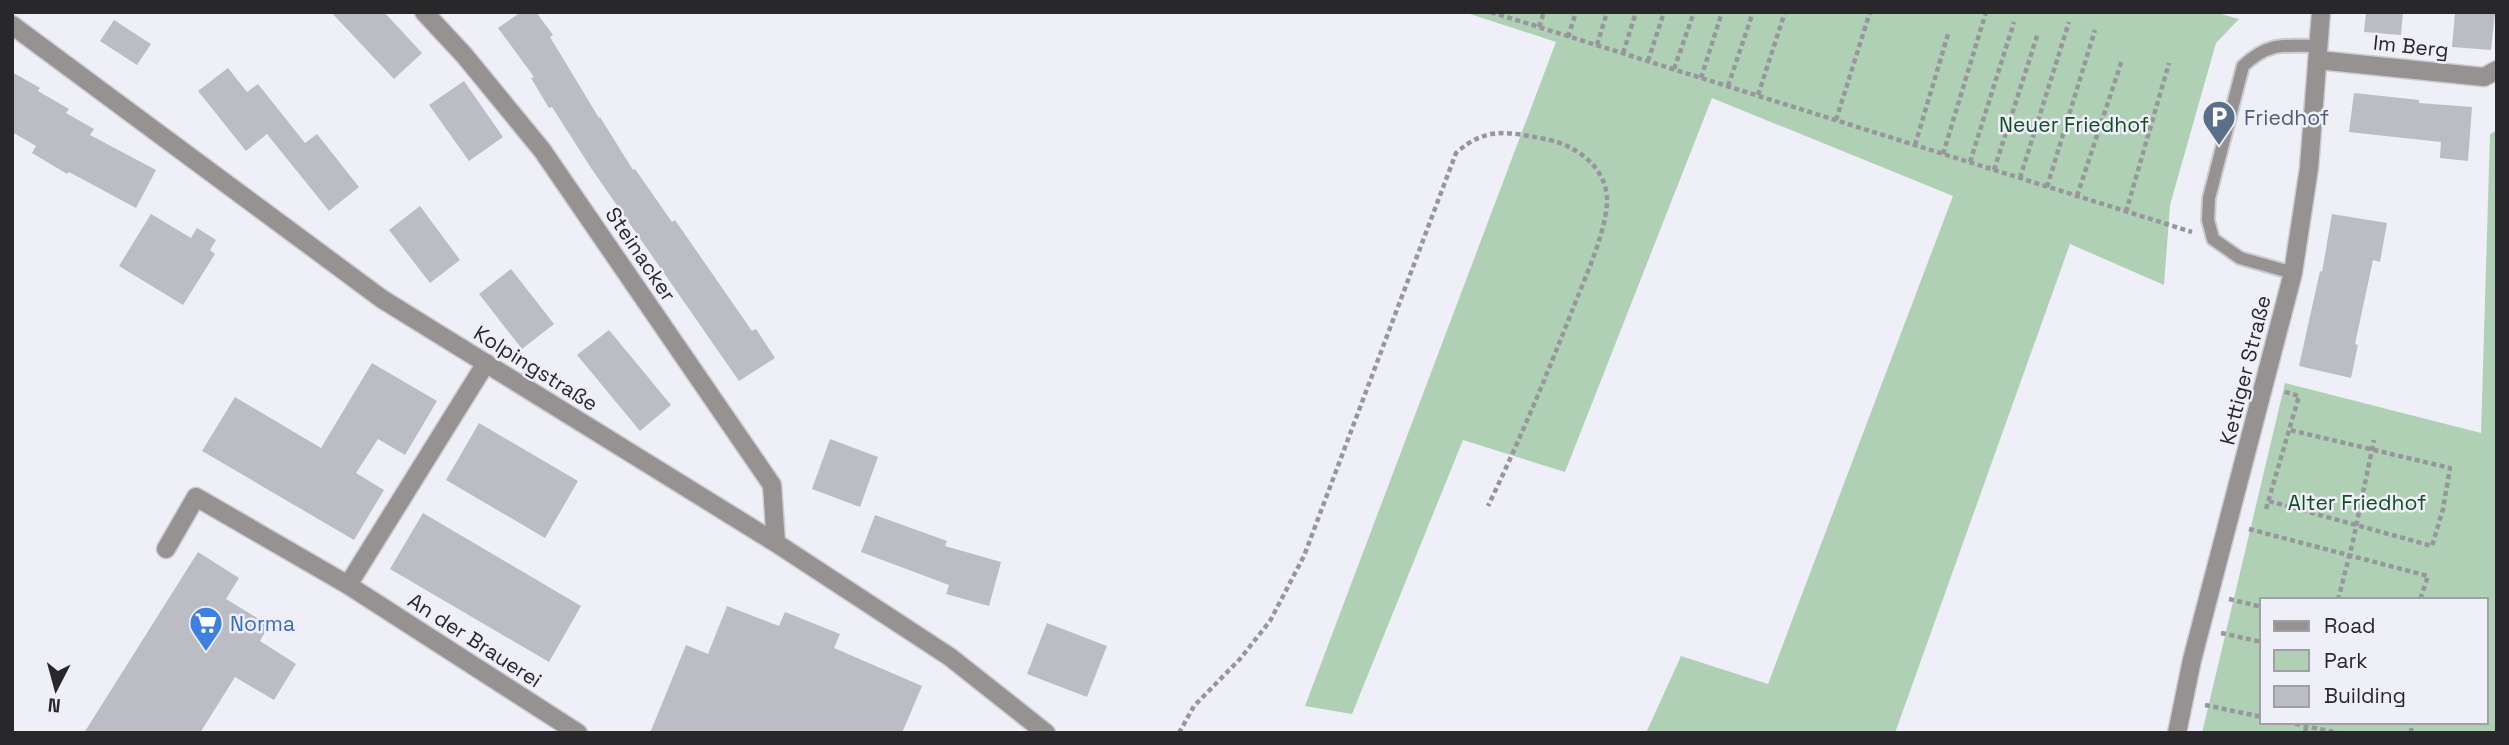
<svg xmlns="http://www.w3.org/2000/svg" width="2509" height="745" viewBox="0 0 2509 745" font-family="'Space Grotesk',sans-serif">
  <rect width="100%" height="100%" fill="#efeff7"/>
  <!-- green -->
  <path fill="#afd0b5" fill-rule="evenodd" d="M 1464,12 L 2214,12 L 2239,19 L 2216,43 L 2170,205 L 2164,285 L 2070,244 L 1895,733 L 1646,733 L 1681,656 L 1768,684 L 1953,196 L 1712,98 L 1565,472 L 1463,440 L 1352,714 L 1305,706 L 1556,42 Z
    M 2497,130 L 2497,733 L 2202,733 L 2285,383 L 2481,433 L 2490,134 ZM 2262,600 L 2486,600 L 2486,722 L 2262,722 Z"/>
  <!-- building -->
  <path fill="#bcbcc4" d="M 331,12 L 384,12 L 422,53 L 394,79 Z
    M 521,12 L 536,12 L 553,35 L 550,37 L 599,118 L 600,117 L 633,170 L 635,169 L 672,222 L 675,220 L 752,331 L 756,329 L 775,358 L 739,381 L 591,168 L 552,107 L 549,108 L 531,78 L 534,77 L 498,28 Z
    M 2366,12 L 2403,12 L 2401,35 L 2364,32 Z
    M 2455,12 L 2495,12 L 2491,50 L 2452,47 Z
    M 114,20 L 151,44 L 137,65 L 100,41 Z
    M 228,68 L 247,92 L 258,84 L 305,143 L 317,134 L 359,187 L 329,211 L 267,134 L 246,151 L 198,91 Z
    M 12,72 L 40,88 L 38,91 L 69,109 L 66,113 L 94,129 L 90,135 L 156,170 L 136,208 L 69,172 L 67,174 L 32,153 L 36,146 L 12,132 Z
    M 464,81 L 503,137 L 469,161 L 429,105 Z
    M 2354,93 L 2419,100 L 2419,103 L 2472,107 L 2468,161 L 2440,158 L 2441,142 L 2349,132 Z
    M 420,206 L 460,260 L 430,283 L 389,230 Z
    M 151,214 L 191,238 L 197,228 L 216,240 L 210,250 L 215,254 L 183,305 L 119,266 Z
    M 2332,214 L 2387,223 L 2380,262 L 2373,260 L 2355,344 L 2358,345 L 2351,378 L 2299,366 L 2320,271 L 2322,272 Z
    M 511,269 L 554,324 L 522,349 L 479,294 Z
    M 609,330 L 671,405 L 640,431 L 577,355 Z
    M 372,363 L 437,401 L 405,455 L 378,439 L 356,473 L 384,490 L 354,540 L 202,451 L 235,397 L 321,448 Z
    M 479,423 L 578,481 L 545,538 L 446,480 Z
    M 830,439 L 878,457 L 860,507 L 812,489 Z
    M 423,513 L 581,606 L 549,662 L 390,569 Z
    M 875,515 L 947,541 L 945,546 L 1001,562 L 989,606 L 946,594 L 949,585 L 861,552 Z
    M 198,552 L 239,578 L 226,599 L 269,625 L 260,641 L 296,664 L 274,700 L 235,677 L 200,733 L 84,733 Z
    M 727,606 L 779,626 L 785,612 L 840,634 L 834,648 L 922,686 L 902,733 L 650,733 L 686,645 L 708,654 Z
    M 1047,623 L 1107,646 L 1087,697 L 1027,674 Z"/>
  <g fill="none" stroke-linecap="round" stroke-linejoin="round">
    <defs>
      <path id="lane" d="M 2293,273 L 2240,258 L 2213,239 L 2208,220 L 2209,198 L 2243,66 C 2269,41 2285,46 2319,46"/>
      <path id="street" d="M 424,12 L 464,55 L 542,150 L 772,485 L 776,543
        M 12,25 L 382,299 L 776,543 L 950,657 L 1046,733
        M 2318,60 L 2484,77 L 2497,70
        M 166,549 L 196,497 L 348,585 L 578,733
        M 348,585 L 486,363
        M 2177,733 L 2192,660 L 2293,273 L 2309,168 L 2321,12"/>
    </defs>
    <!-- lane casing -->
    <use href="#lane" stroke="#cbcbd2" stroke-width="16"/>
    <!-- street casing -->
    <use href="#street" stroke="#cbcbd2" stroke-width="21"/>
    <!-- path -->
    <path stroke="#96969c" stroke-width="4.5" stroke-dasharray="5 3.5" stroke-linecap="butt" d="M 1491,12 L 2192,232
      M 1539,27 L 1544,12
      M 1568,37 L 1576,12
      M 1597,45 L 1607,12
      M 1623,53 L 1636,12
      M 1648,61 L 1664,12
      M 1674,69 L 1694,12
      M 1701,78 L 1722,12
      M 1728,86 L 1753,12
      M 1758,95 L 1785,12
      M 1836,120 L 1870,12
      M 1915,145 L 1949,31
      M 1943,154 L 1986,12
      M 1970,162 L 2014,22
      M 1994,170 L 2038,33
      M 2020,178 L 2069,22
      M 2047,187 L 2095,30
      M 2077,196 L 2122,60
      M 2126,212 L 2169,63
      M 2269,501 L 2432,546 L 2443,509 L 2450,468 L 2290,430
      M 2266,509 L 2299,396 L 2282,391
      M 2249,529 L 2428,576 L 2420,600
      M 2229,599 L 2262,607
      M 2338,600 L 2353,541 L 2374,440
      M 2221,633 L 2262,642
      M 2205,705 L 2262,717
      M 2287,722 L 2338,733
      M 1179,733 L 1194,706 L 1240,659 L 1270,621 L 1304,556 L 1456,153 C 1486,126 1508,132 1545,139 C 1572,144 1600,162 1606,190 C 1613,219 1583,282 1572,311 C 1546,377 1519,442 1488,506
      M 2305,733 L 2307,722
      M 2411,733 L 2412,722"/>
    <!-- lane -->
    <use href="#lane" stroke="#969292" stroke-width="12"/>
    <!-- street -->
    <use href="#street" stroke="#969292" stroke-width="18"/>
  </g>
  <!-- icons -->
  <defs>
    <symbol id="parking-pin" viewBox="-11 -11 22 30"><path d="M0 17L-7.5 6A9.5 9.5 0 1 1 7.5 6Z" fill="#5c6f8a" stroke="#efeff7"/><path d="M-3.5-5.5H1a3.5 3.5 0 0 1 0 7H-1V5.5H-3.5ZM-1-3.4V-.6H.8a1.4 1.4 0 0 0 0-2.8Z" fill="#fff"/></symbol>
    <symbol id="supermarket-pin" viewBox="-11 -11 22 30"><path d="M0 17L-7.5 6A9.5 9.5 0 1 1 7.5 6Z" fill="#3f7fe0" stroke="#efeff7"/><path d="M-6-5.5h2.5l.6 2H6L4.5 2H-2.5L-4.4-4H-6ZM-1.5 3.2a1.3 1.3 0 1 0 .1 0ZM3 3.2a1.3 1.3 0 1 0 .1 0Z" fill="#fff"/></symbol>
  </defs>
  <g fill-rule="evenodd">
    <use href="#parking-pin" x="2200" y="98" width="38" height="52"/>
    <use href="#supermarket-pin" x="187" y="604" width="38" height="52"/>
  </g>
  <g text-anchor="middle" dominant-baseline="central" stroke-width="5" stroke-linejoin="round" paint-order="stroke">
    <!-- street labels -->
    <g font-size="21" fill="#28282b" stroke="#efeff7">
      <text transform="translate(2411 46) rotate(6)">Im Berg</text>
      <text transform="translate(641 254) rotate(56)">Steinacker</text>
      <text transform="translate(536 368) rotate(32)">Kolpingstraße</text>
      <text transform="translate(2245 370) rotate(-76)">Kettiger Straße</text>
      <text transform="translate(475 640) rotate(33)">An der Brauerei</text>
    </g>
    <!-- service labels -->
    <g font-size="21" fill="#4e5e75" stroke="#efeff7" text-anchor="start">
      <text x="2244" y="117">Friedhof</text>
    </g>
    <!-- park labels -->
    <g font-size="21" fill="#124d25" stroke="#efeff7">
      <text x="2074" y="124">Neuer Friedhof</text>
      <text x="2357" y="502">Alter Friedhof</text>
    </g>
    <!-- shop labels -->
    <g font-size="21" fill="#366cbe" stroke="#efeff7" text-anchor="start">
      <text x="230" y="623">Norma</text>
    </g>
  </g>
  <!-- border -->
  <rect width="2509" height="745" fill="none" stroke="#28282b" stroke-width="28"/>
  <!-- legend -->
  <rect x="2260" y="598" width="228" height="126" fill="#efeff7" stroke="#9f9fa5" stroke-width="2"/>
  <rect x="2274" y="621" width="35" height="10" fill="#969292" stroke="#9f9fa5" stroke-width="2"/>
  <text x="2324" y="633" font-size="21" fill="#28282b">Road</text>
  <rect x="2274" y="650" width="35" height="21" fill="#afd0b5" stroke="#9f9fa5" stroke-width="2"/>
  <text x="2324" y="668" font-size="21" fill="#28282b">Park</text>
  <rect x="2274" y="686" width="35" height="21" fill="#bcbcc4" stroke="#9f9fa5" stroke-width="2"/>
  <text x="2324" y="703" font-size="21" fill="#28282b">Building</text>
  <!-- north arrow -->
  <g transform="translate(56 689) rotate(186)" stroke="#efeff7" stroke-width="5" paint-order="stroke">
  <path d="M0-5L12 26L0 18L-12 26Z" fill="#28282b"/>
  <text y="-10" font-size="19" font-weight="bold" text-anchor="middle" fill="#28282b">N</text>
  </g>
</svg>
